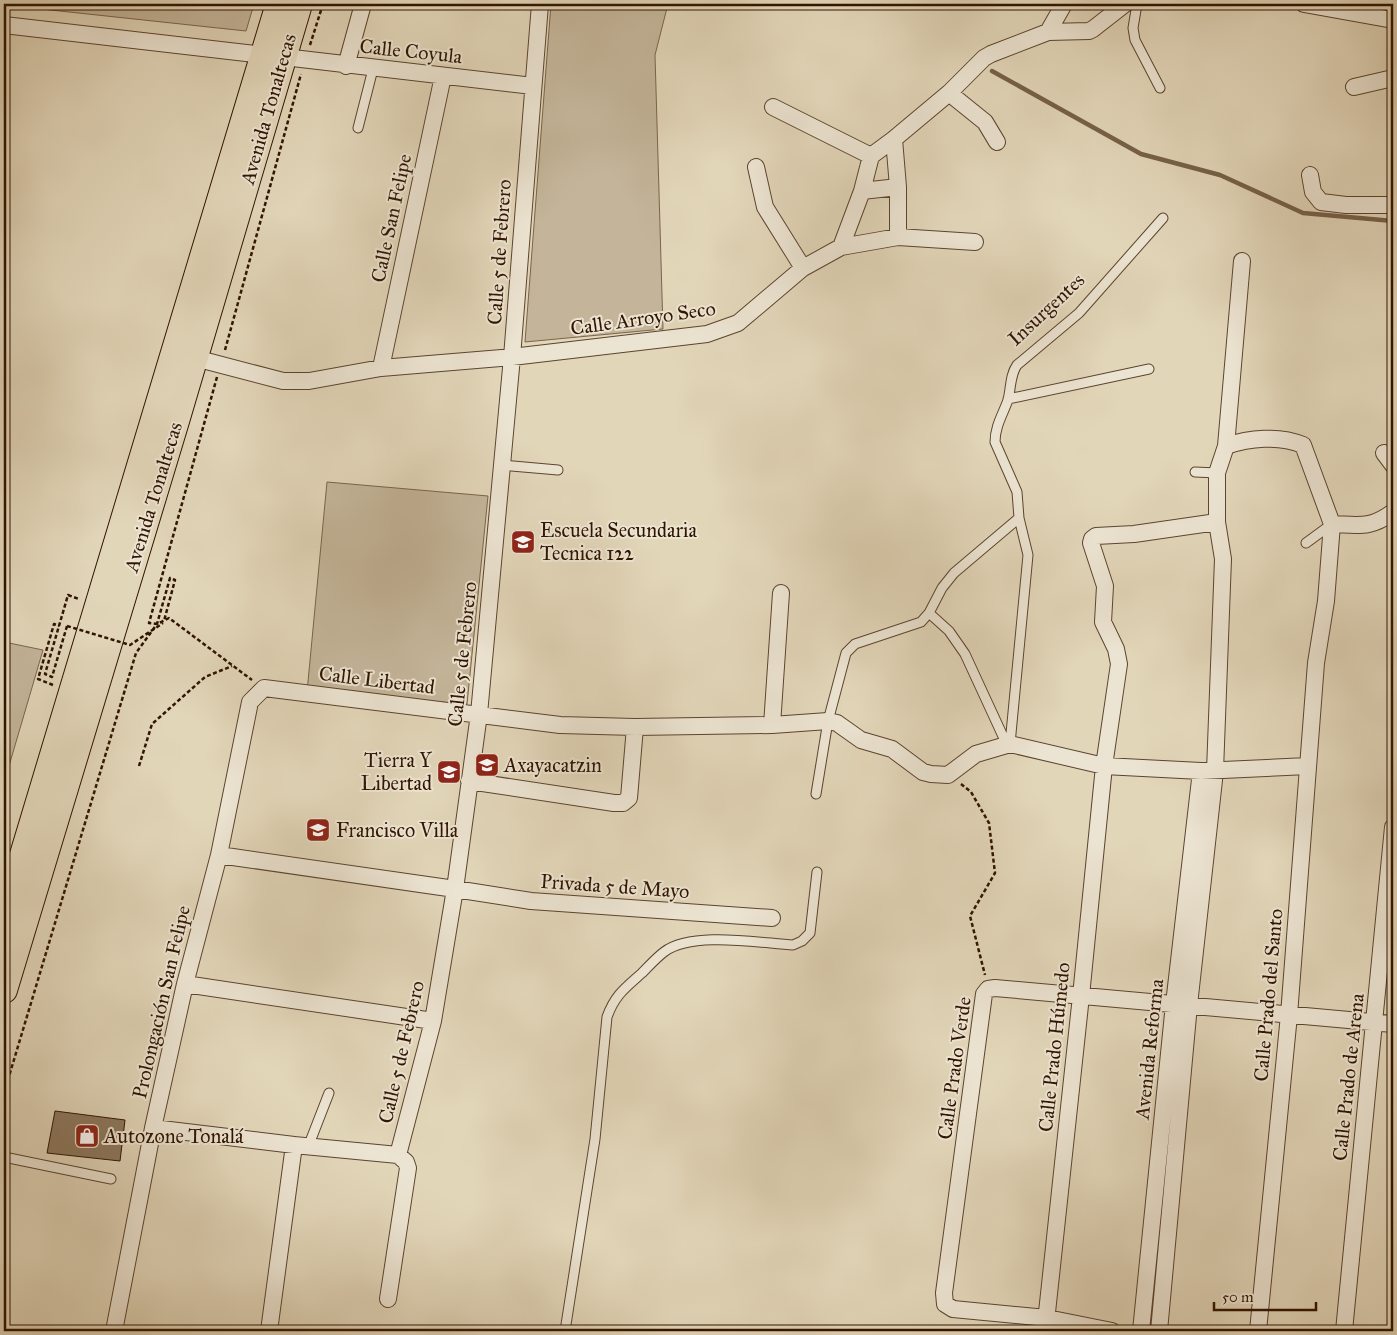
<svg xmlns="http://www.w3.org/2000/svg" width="1397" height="1335" viewBox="0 0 1397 1335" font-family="'IM FELL Great Primer',serif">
  <rect width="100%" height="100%" fill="#e2d6b9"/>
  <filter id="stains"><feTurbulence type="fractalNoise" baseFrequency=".004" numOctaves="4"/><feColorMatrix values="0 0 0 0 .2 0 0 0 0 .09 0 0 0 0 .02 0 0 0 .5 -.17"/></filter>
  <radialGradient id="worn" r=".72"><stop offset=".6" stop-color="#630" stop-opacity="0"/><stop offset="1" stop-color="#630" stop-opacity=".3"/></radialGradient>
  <!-- green -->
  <path fill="#c4b59a" stroke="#7a644d" d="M 4,4 L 254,4 L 246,31 L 4,5 Z
    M 551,4 L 668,4 L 655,55 L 663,329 L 525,342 Z
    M 327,482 L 488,496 L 467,704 L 307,692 Z
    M 4,642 L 43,650 L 4,783 Z"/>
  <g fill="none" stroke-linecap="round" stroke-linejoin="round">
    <!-- stream -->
    <path stroke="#766149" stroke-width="4.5" d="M 992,71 L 1141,154 L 1220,175 L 1303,213 L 1393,221"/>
  </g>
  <!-- building -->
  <path fill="#8d7960" stroke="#301400" d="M 55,1111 L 125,1120 L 120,1161 L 47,1153 Z"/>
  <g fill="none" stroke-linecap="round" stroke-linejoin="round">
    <defs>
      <path id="service" d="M 1137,4 L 1133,28 L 1135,40 L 1160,88
        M 358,128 L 373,69
        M 1008,399 L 1149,369
        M 501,465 L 558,470
        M 1195,472 L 1217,473
        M 1306,543 L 1332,524
        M 929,613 L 949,631 L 965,654 L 1007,745
        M 1010,744 L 1028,555 L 1019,518 L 1017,492 L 995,442 C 995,426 1003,414 1008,400 C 1011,388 1010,375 1017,365 L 1079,313 L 1163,218
        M 816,794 L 828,721 L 846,653 L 855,644 L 921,622 L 929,613 L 942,588 L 954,573 L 1019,518
        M 308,1147 L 329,1093
        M 4,1157 L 111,1179
        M 565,1331 L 595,1139 L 607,1017 C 615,995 625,988 642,973 C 649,966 656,958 664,952 C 692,931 759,943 793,945 L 802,941 L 810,933 L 817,872"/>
      <path id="minor" d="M 1304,4 L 1393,20
        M 4,25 L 264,55
        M 1048,32 L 1064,4
        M 284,57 L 533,86
        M 346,66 L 363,4
        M 1354,87 L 1393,78
        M 949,93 L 985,122 L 997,142
        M 773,107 L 871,156
        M 894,139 L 898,187 L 898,237
        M 756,167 L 765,207 L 803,268
        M 1310,175 L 1313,192 L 1321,202 L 1346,205 L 1393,205
        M 862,191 L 898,187
        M 841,247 L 862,191 L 871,156 L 894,139 L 949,93 L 984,58 L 991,54 L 1048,32 L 1089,31 L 1093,29 L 1125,4
        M 195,358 L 283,381 L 309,381 L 381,368 L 512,357 L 707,334 L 738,323 L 803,268 L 841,247 L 898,237 L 975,242
        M 381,368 L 443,76
        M 1226,446 L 1242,261
        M 1384,453 L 1393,465
        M 1332,524 C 1359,525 1370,529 1393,512
        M 772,725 L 781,593
        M 469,781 L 614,803 L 623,803 L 629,798 L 635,727
        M 219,855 L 455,889 L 531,901 L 772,918
        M 185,984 L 433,1021
        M 153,1128 L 294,1145 L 398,1155
        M 388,1299 L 408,1168 L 406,1162 L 398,1155 L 433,1021 L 455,889 L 479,714 L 512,357 L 540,4
        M 114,1331 L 153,1128 L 185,984 L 219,855 L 250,702 L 264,688 L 560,725 L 635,727 L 772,725 L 828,721 L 837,723 L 861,740 L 892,749 L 923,772 L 931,774 L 948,775 L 976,754 L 1010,744 L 1104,766 L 1201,771 L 1308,766
        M 269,1331 L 294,1145
        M 1045,1331 L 1081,996 L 1104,766 L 1119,664 L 1116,649 L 1103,622 L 1105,586 L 1091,543 L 1092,539 L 1096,536 L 1134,534 L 1217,522
        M 1112,1331 L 1047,1318 L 953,1309 L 945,1304 L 944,1293 L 984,994 L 988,989 L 995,988 L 1393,1024
        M 1141,1331 L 1174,1004 L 1201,771
        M 1159,1331 L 1189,1005 L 1215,771 L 1223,559 L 1217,522 L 1217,473 L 1226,446 C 1249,438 1279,435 1303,445 L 1332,524 L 1326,601 L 1316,663 L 1289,1015 L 1258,1331
        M 1344,1331 L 1393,827"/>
      <path id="primary" d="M 4,918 L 279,4
        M 4,990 L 176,421 L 299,4"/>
    </defs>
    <!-- service casing -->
    <use href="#service" stroke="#5c442e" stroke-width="11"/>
    <!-- minor casing -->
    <use href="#minor" stroke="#5c442e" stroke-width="18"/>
    <!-- primary casing -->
    <use href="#primary" stroke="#301400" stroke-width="28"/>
    <!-- path -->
    <path stroke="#301400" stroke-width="2.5" stroke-dasharray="4 2.5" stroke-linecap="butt" d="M 310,45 L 323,4
      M 225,350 L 301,74
      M 217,377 L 149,623 L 157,624 L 169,618 L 252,680
      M 67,626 L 52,677 L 45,674 L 68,595 L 79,599
      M 53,685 L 38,679 L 54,624 L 59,626
      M 139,766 L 152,724 L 205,677 L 232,666
      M 961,784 L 971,792 L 989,823 L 995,873 L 970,916 L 985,975
      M 4,1093 L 136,653 L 157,624 L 170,578 L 175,580 L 164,621"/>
    <!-- service -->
    <use href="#service" stroke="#ece4d2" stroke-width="9"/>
    <!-- minor -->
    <use href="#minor" stroke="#ece4d2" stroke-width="16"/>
    <!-- primary -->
    <use href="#primary" stroke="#e2d6b9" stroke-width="26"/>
    <!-- path-bridge -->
    <path stroke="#301400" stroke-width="2.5" stroke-dasharray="4 2.5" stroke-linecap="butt" d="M 67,626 L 130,645 L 163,623"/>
  </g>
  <!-- icons -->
  <defs>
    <symbol id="school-square" viewBox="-11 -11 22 22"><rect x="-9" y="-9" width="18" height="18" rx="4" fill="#8f2418" stroke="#ece4d2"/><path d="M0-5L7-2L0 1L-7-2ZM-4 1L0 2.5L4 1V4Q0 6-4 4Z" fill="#fff"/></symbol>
    <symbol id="shop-square" viewBox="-11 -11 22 22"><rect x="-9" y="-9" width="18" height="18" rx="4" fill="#8f2418" stroke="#ece4d2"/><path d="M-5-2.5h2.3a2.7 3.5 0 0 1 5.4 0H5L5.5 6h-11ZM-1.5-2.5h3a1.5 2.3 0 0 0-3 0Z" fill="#fff"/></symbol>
  </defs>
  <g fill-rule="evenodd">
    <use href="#school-square" x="509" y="528" width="28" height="28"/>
    <use href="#school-square" x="473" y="751" width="28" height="28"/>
    <use href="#school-square" x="435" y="758" width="28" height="28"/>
    <use href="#school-square" x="304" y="816" width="28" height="28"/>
    <use href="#shop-square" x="73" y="1122" width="28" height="28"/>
  </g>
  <g text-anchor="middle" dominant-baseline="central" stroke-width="4" stroke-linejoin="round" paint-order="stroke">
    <!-- street labels -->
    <g font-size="20" fill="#301400" stroke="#ece4d2">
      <text transform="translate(411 51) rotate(6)">Calle Coyula</text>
      <text transform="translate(268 109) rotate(-74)">Avenida Tonaltecas</text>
      <text transform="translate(391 218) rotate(-78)">Calle San Felipe</text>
      <text transform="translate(499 252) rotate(-86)">Calle 5 de Febrero</text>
      <text transform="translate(1046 309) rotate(-43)">Insurgentes</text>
      <text transform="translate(643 318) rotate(-8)">Calle Arroyo Seco</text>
      <text transform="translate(153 497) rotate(-73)">Avenida Tonaltecas</text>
      <text transform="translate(462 654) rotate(-84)">Calle 5 de Febrero</text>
      <text transform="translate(377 680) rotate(7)">Calle Libertad</text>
      <text transform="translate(615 886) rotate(4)">Privada 5 de Mayo</text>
      <text transform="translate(1268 995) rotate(-85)">Calle Prado del Santo</text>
      <text transform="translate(161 1002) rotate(-77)">Prolongación San Felipe</text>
      <text transform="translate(1054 1047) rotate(-84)">Calle Prado Húmedo</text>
      <text transform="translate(1149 1049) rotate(-84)">Avenida Reforma</text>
      <text transform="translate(401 1052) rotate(-77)">Calle 5 de Febrero</text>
      <text transform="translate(954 1068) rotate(-82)">Calle Prado Verde</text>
      <text transform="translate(1348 1077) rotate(-84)">Calle Prado de Arena</text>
    </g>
    <!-- poi labels -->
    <g font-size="20" fill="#301400" stroke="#ece4d2" text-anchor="start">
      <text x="540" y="530">Escuela Secundaria<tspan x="540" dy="23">Tecnica 122</tspan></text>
      <text x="432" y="760" text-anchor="end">Tierra Y<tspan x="432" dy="23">Libertad</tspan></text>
      <text x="504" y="765">Axayacatzin</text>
      <text x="336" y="830">Francisco Villa</text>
      <text x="104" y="1136">Autozone Tonalá</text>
    </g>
  </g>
  <!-- margin -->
  <rect width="1397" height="1335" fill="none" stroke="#e2d6b9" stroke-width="20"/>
  <rect x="5" y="5" width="1387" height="1325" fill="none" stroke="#301400" stroke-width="2.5"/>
  <rect x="10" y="10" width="1377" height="1315" fill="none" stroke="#301400"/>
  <!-- scale -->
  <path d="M1214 1302v8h102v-8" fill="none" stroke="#301400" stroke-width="2.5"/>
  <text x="1222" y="1302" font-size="15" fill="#301400" stroke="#ece4d2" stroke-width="4" paint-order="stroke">50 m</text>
  <rect width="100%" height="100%" filter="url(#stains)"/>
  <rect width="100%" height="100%" fill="url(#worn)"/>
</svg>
